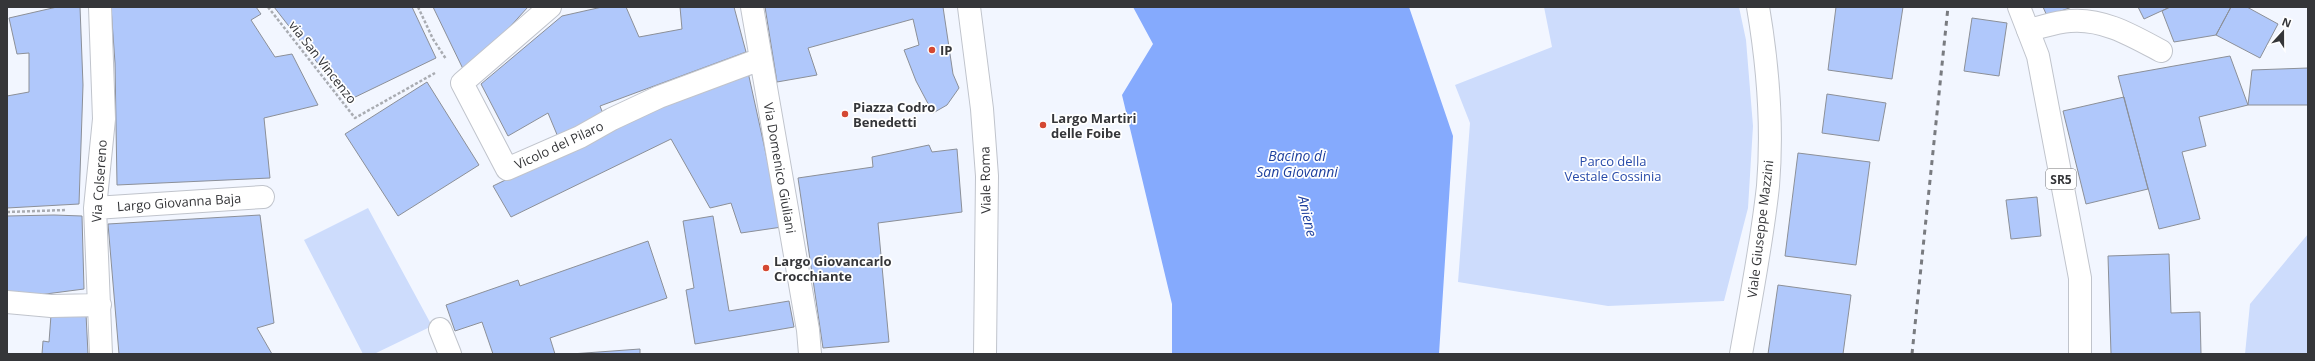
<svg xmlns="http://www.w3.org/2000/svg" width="2315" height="361" viewBox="0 0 2315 361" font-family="'Open Sans',sans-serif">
  <rect width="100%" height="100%" fill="#f2f6ff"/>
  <!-- green -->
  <path fill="#cddcfc" d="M 1544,7 L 1739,7 L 1746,40 L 1753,126 L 1748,208 L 1724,301 L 1608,306 L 1458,282 L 1470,123 L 1455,85 L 1552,47 Z
    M 368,208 L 432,326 L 374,354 L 363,354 L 304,240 Z
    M 2308,234 L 2308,354 L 2245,354 L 2250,304 Z"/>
  <!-- water -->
  <path fill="#85aafd" d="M 1133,7 L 1409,7 L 1453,136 L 1439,354 L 1172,354 L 1172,304 L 1122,95 L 1153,44 Z"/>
  <!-- building -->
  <path fill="#b0c8fb" stroke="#8c9098" d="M 57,7 L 80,7 L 83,85 L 79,204 L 7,208 L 7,96 L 29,92 L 29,53 L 17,54 L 9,18 Z
    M 111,7 L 256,7 L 261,14 L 251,20 L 275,57 L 292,54 L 318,105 L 264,118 L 270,178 L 117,185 L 115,63 Z
    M 274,7 L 412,7 L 436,58 L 347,101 Z
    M 433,7 L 528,7 L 497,41 L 464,71 Z
    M 602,7 L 626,7 L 639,37 L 682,29 L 680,7 L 734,7 L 746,52 L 600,106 L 603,114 L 558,137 L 548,113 L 508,136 L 481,84 L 562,16 Z
    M 765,7 L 943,7 L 953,74 L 959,88 L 947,105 L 933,113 L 916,81 L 904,50 L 919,45 L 913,19 L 808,48 L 817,75 L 777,82 Z
    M 1836,7 L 1903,7 L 1892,79 L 1828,70 Z
    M 2043,7 L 2072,7 L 2047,16 Z
    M 2138,7 L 2170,7 L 2144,19 Z
    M 2170,7 L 2231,7 L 2216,35 L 2174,42 L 2162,11 Z
    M 2231,7 L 2247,7 L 2278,24 L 2260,58 L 2216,35 Z
    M 1972,18 L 2007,23 L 1999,76 L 1964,71 Z
    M 2230,56 L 2248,105 L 2199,117 L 2206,146 L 2182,152 L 2200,219 L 2159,229 L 2118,76 Z
    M 2308,68 L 2308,105 L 2248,105 L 2252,70 Z
    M 748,72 L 782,227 L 741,233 L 731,203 L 710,208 L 671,139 L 511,217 L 493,186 L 671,100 Z
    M 427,82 L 479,165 L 398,216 L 345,134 Z
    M 1827,94 L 1886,103 L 1879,141 L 1822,133 Z
    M 2124,97 L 2148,189 L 2086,204 L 2063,111 Z
    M 929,145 L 932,152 L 957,149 L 962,212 L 878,223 L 889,342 L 823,348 L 798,178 L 873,167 L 872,157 Z
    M 1798,153 L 1870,162 L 1856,265 L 1785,256 Z
    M 2037,197 L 2041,236 L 2011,239 L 2006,200 Z
    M 54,215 L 82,216 L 84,289 L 38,295 L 7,292 L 7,216 Z
    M 260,215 L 274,323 L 257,328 L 272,354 L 119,354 L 108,224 Z
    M 713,216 L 729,311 L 789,301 L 794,327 L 695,344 L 686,290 L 694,288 L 683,221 Z
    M 648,241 L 667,298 L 550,338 L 555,354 L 493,354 L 482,322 L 455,331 L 446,305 L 518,280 L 520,286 Z
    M 2169,254 L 2171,313 L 2200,312 L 2201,354 L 2111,354 L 2108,256 Z
    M 1778,285 L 1851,295 L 1843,354 L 1768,354 Z
    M 86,314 L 88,354 L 42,354 L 43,341 L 49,342 L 51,315 Z
    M 640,349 L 640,354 L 571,354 Z"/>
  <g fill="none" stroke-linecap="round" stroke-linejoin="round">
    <defs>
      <path id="street" d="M 100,7 L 104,119 L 95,208 L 101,354
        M 550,7 L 462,83 L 507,169 L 580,137 L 612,119 L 659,97 L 761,59
        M 752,7 L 808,330 L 810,354
        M 2028,30 C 2042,27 2056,22 2070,21 C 2103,18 2133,36 2161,51
        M 95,208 L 263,197
        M 7,302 L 51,306 L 100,305
        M 440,329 L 450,354
        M 1741,354 C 1751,298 1762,242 1768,186 C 1773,126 1768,66 1758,7"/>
      <path id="primary" d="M 969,7 L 982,109 L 987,176 L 985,354
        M 2019,7 L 2038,56 L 2080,278 L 2080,354"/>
    </defs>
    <!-- street casing -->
    <use href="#street" stroke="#c0c4cc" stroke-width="24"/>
    <!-- primary casing -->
    <use href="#primary" stroke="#c0c4cc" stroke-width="24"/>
    <!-- path -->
    <path stroke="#a9acb2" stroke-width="2.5" stroke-dasharray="3 2" stroke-linecap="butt" d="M 268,7 L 355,118 L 435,73
      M 418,7 L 433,39 L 446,59
      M 7,212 L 66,210"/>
    <!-- street -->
    <use href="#street" stroke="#fff" stroke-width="22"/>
    <!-- primary -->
    <use href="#primary" stroke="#fff" stroke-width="22"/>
    <!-- rail -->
    <path stroke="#797b80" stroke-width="3" stroke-dasharray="5 5" stroke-linecap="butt" d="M 1912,354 L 1948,7"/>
  </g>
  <!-- markers -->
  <g fill="#d44832" stroke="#fff" stroke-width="1.5">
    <circle cx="932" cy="50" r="4"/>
    <circle cx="845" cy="114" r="4"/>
    <circle cx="1043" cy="125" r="4"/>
    <circle cx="766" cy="268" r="4"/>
  </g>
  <g text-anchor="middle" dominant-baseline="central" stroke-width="3.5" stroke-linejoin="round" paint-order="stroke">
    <!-- shield labels -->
    <rect fill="#fff" stroke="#727274" stroke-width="1" x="2046" y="169" width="30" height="20" rx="3"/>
    <g font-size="12" font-weight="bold" fill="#353639">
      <text x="2061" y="179">SR5</text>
    </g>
    <!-- poi labels -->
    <g font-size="13" font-weight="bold" fill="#353639" stroke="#fff" text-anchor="start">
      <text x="940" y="50">IP</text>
      <text x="853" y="107">Piazza Codro<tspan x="853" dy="15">Benedetti</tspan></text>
      <text x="1051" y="118">Largo Martiri<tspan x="1051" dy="15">delle Foibe</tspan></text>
      <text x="774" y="261">Largo Giovancarlo<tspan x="774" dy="15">Crocchiante</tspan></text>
    </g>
    <!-- street labels -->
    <g font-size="13" fill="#353639" stroke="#fff">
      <text transform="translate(323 62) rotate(52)">via San Vincenzo</text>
      <text transform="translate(559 145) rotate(-25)">Vicolo del Pilaro</text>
      <text transform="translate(780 168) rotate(80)">Via Domenico Giuliani</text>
      <text transform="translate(985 180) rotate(-91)">Viale Roma</text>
      <text transform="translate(99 181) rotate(-86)">Via Colsereno</text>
      <text transform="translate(179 202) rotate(-4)">Largo Giovanna Baja</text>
      <text transform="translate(1760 229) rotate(-83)">Viale Giuseppe Mazzini</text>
    </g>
    <!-- park labels -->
    <g font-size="13" fill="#284ba9" stroke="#fff">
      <text x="1613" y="161">Parco della<tspan x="1613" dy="15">Vestale Cossinia</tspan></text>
    </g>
    <!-- water labels -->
    <g font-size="14" font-style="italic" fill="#1f419e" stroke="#fff">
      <text x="1297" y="155">Bacino di<tspan x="1297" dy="16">San Giovanni</tspan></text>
      <text transform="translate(1308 216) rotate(77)">Aniene</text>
    </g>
  </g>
  <!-- border -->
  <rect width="2315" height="361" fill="none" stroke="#353639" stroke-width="16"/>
  <!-- north arrow -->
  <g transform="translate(2283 32) rotate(21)" stroke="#ffffff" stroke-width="3" paint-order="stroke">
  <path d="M0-3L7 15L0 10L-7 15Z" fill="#353639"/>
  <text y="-6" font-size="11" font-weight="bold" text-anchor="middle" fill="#353639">N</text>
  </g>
</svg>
